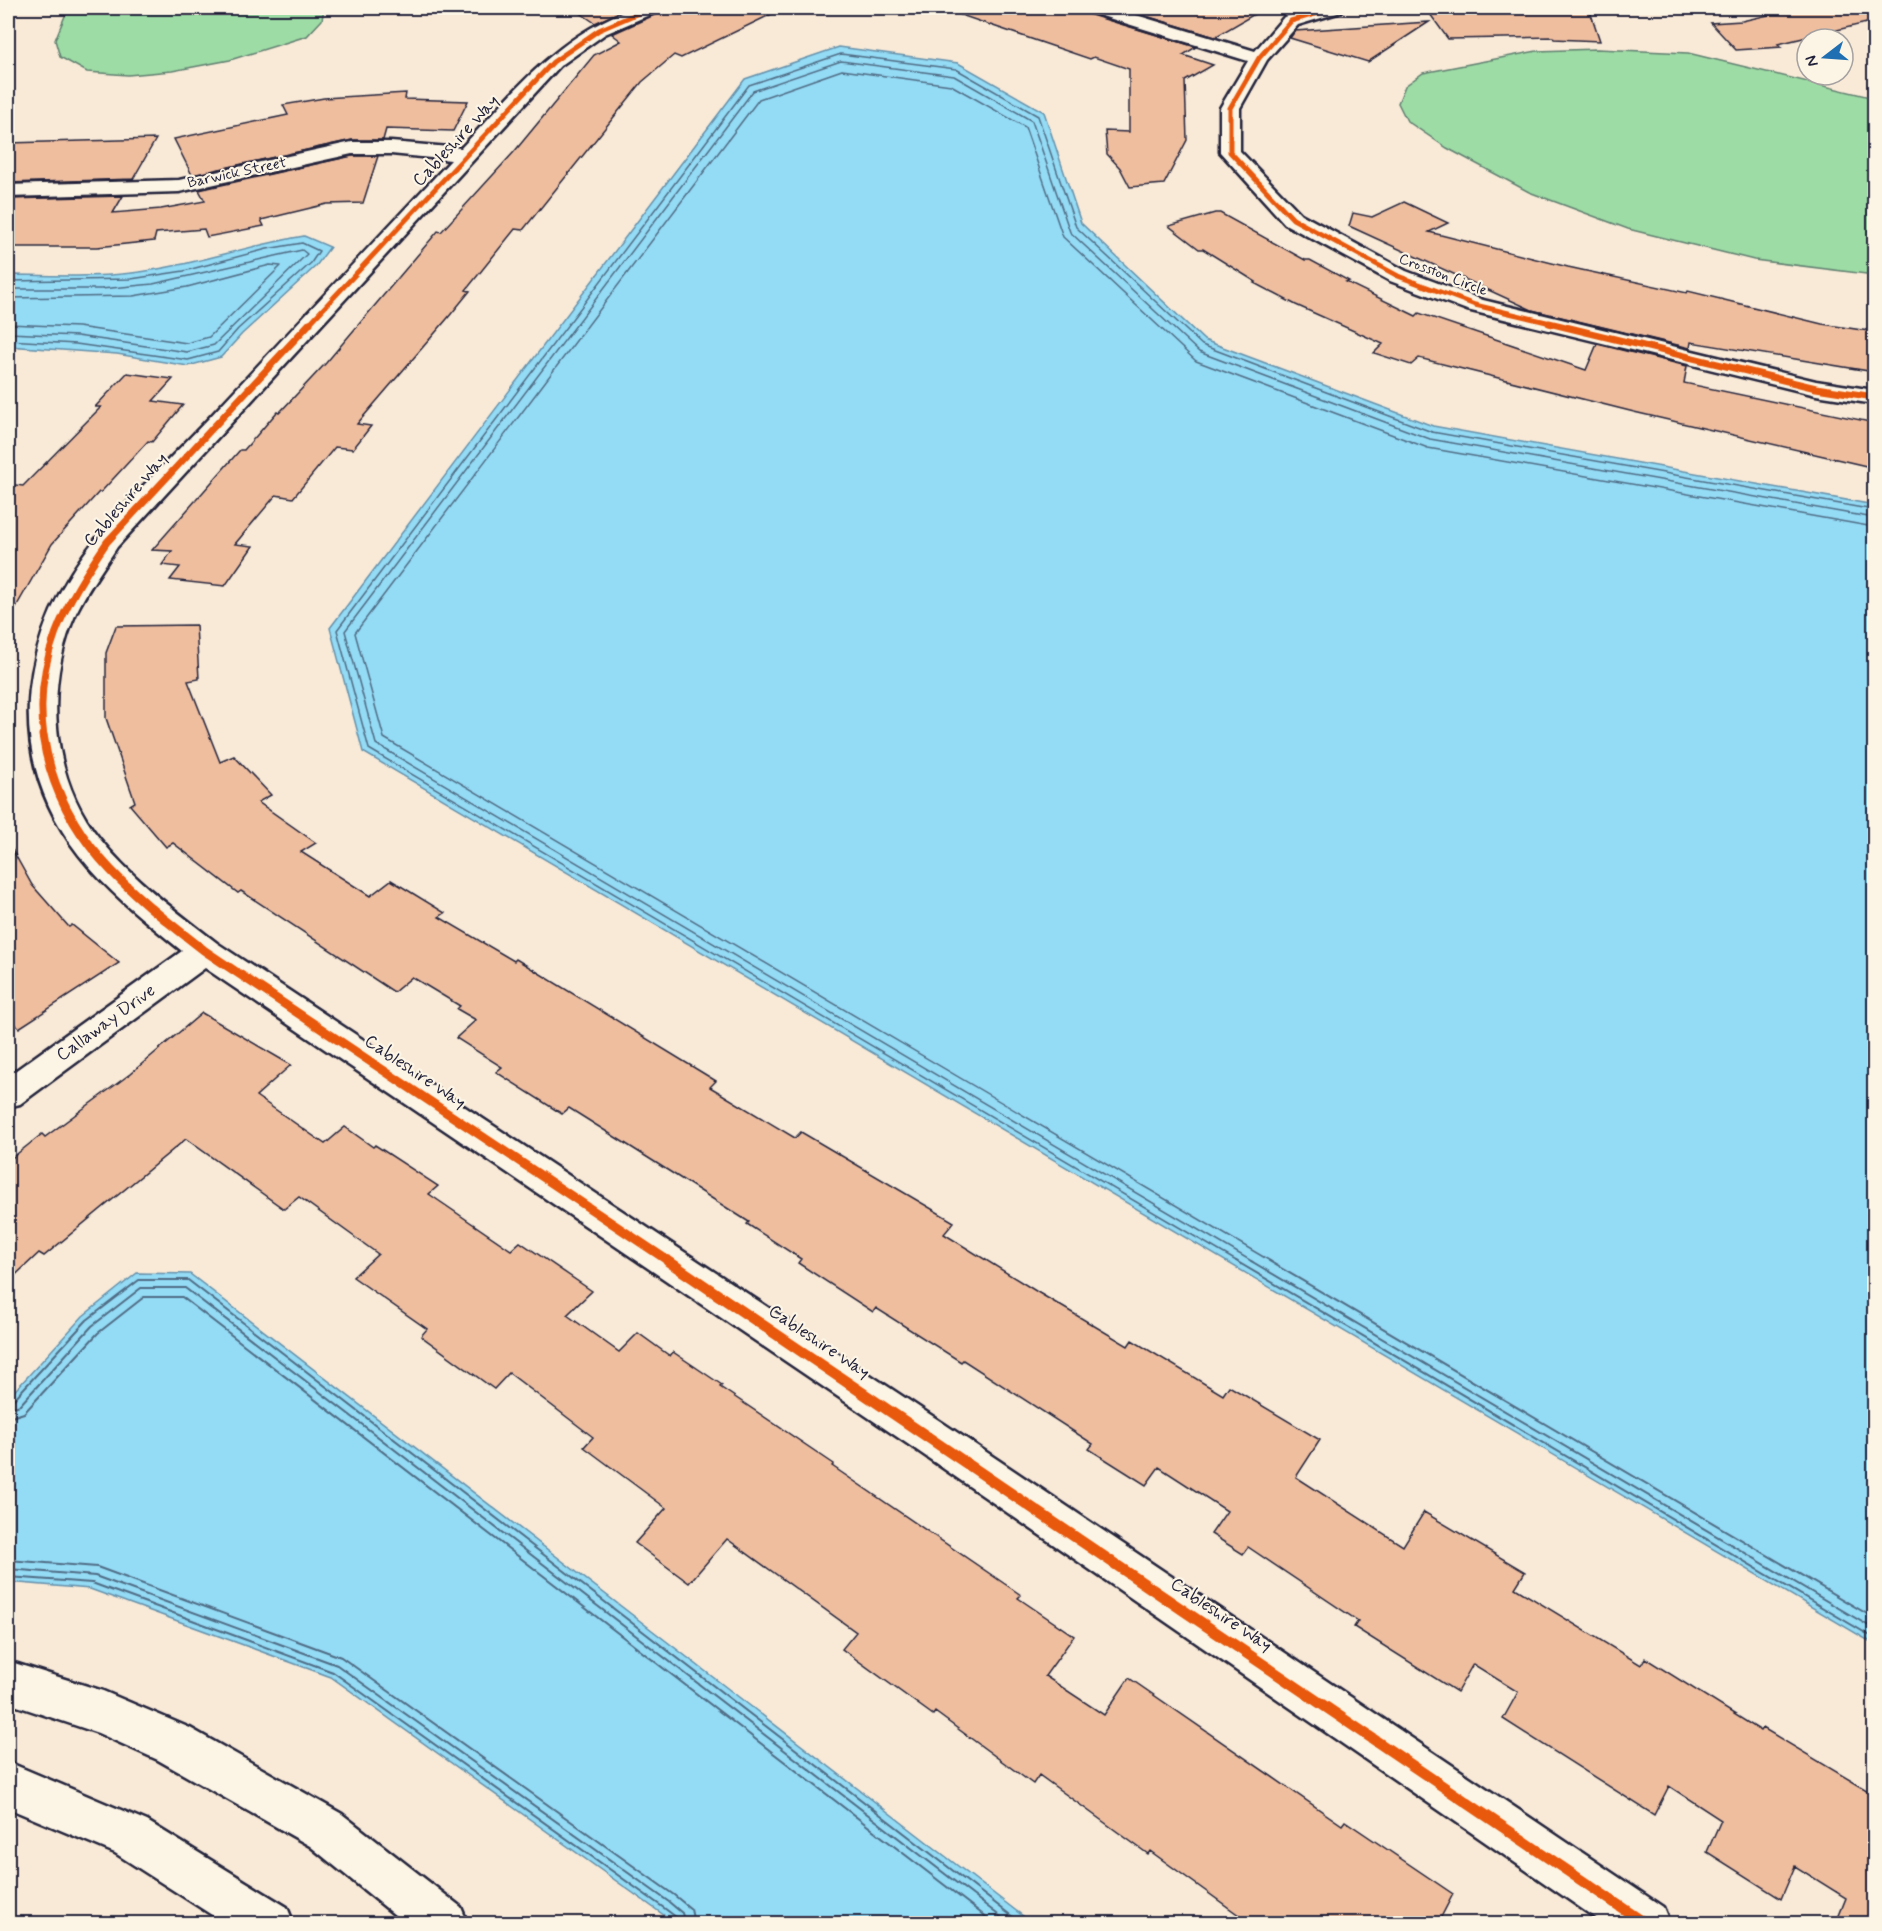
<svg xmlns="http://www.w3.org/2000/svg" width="1882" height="1931" viewBox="0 0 1882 1931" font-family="Mynerve,sans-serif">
  <rect width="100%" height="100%" fill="#f9ead7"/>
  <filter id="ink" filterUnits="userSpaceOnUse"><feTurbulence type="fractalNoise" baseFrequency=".0167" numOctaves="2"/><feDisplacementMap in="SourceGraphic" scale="12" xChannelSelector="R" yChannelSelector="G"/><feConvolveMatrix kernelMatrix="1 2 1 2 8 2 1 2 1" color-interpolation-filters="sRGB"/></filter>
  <g filter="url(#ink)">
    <!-- green -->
    <path fill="#9ddca5" stroke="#607f70" stroke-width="1.5" d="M 73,8 L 324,8 L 322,20 L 307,36 L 230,60 L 172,71 L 128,75 L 87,72 L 60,57 L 55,40 L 65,16 Z
      M 1597,49 L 1688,53 L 1874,98 L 1874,275 L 1754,260 L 1628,229 L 1529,192 L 1447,148 L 1407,121 L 1398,103 L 1405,86 L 1423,73 L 1537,51 Z"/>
    <!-- water -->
    <path fill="#94dbf5" stroke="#6691ab" stroke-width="1.5" d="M 839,47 L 958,63 L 1044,112 L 1081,223 L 1204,340 L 1433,426 L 1874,505 L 1874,1644 L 363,752 L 330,628 L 745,79 Z
      M 304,236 L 330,247 L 316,266 L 242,334 L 221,357 L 188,366 L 117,354 L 8,346 L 8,275 C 48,275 92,278 132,273 C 190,266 246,246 304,236 Z
      M 137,1273 L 190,1274 L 1032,1923 L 675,1923 L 331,1677 L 90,1589 L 8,1582 L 8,1398 L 83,1316 Z"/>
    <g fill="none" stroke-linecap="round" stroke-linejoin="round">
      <!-- shore-far1 -->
      <path stroke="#506c85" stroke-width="1.5" d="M 8,281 L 131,279 L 184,271 L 267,249 L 302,243 L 319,251 L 311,263 L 238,329 L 218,352 L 188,360 L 76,344 L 8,340
        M 8,289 L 101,289 L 153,284 L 302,250 L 307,254 L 214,345 L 187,352 L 77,336 L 8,333
        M 8,298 L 133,296 L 187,287 L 270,265 L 281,266 L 209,337 L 187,343 L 78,327 L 8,324
        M 1238,1262 L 369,749 L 337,630 L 749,85 L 841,54 L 956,69 L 1038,116 L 1076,227 L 1202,345 L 1432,432 L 1874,510
        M 1253,1262 L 376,744 L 345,631 L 753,91 L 841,61 L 954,76 L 1032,121 L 1070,232 L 1199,352 L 1430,439 L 1874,518
        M 1272,1262 L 384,738 L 355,633 L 759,99 L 842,70 L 951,85 L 1025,127 L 1063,237 L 1196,361 L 1428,448 L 1874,527"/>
      <!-- shore -->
      <path stroke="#506c85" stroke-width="2" d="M 1236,1261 L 1874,1638
        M 1251,1261 L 1874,1629
        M 1269,1261 L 1874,1618
        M 8,1401 L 14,1399 L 87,1320 L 139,1280 L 188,1280 L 1022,1924
        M 8,1409 L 20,1405 L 92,1326 L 141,1288 L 185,1288 L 1010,1924
        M 8,1418 L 24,1413 L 98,1333 L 144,1297 L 182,1297 L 995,1924
        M 8,1560 L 97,1567 L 341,1657 L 674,1895 L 691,1909 L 694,1924
        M 8,1569 L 95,1576 L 337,1665 L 669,1902 L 682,1913 L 685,1924
        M 8,1577 L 92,1583 L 333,1672 L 664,1908 L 676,1917 L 678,1924"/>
    </g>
    <!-- building -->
    <path fill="#efbe9f" stroke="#22223b" stroke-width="1.5" d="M 573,8 L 629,8 L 595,23 Z
      M 661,8 L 784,8 L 681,58 L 674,55 L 642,82 L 523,230 L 515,229 L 466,290 L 470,291 L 447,319 L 357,424 L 371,426 L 353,449 L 335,447 L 293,498 L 276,495 L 235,544 L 253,546 L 225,586 L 170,580 L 180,567 L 162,565 L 172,551 L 152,550 L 240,450 L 244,450 L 277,412 L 279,413 L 326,363 L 438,231 L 441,232 L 514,152 L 594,55 L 621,41 L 612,34 L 657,14 Z
      M 955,8 L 1084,8 L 1088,14 L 1196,47 L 1183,55 L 1213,65 L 1185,81 L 1187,140 L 1164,184 L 1130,187 L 1120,168 L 1107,154 L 1105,131 L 1129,132 L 1129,69 L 1094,57 L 1090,59 L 955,13 Z
      M 1119,8 L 1265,8 L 1215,37 Z
      M 1799,8 L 1875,8 L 1875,21 L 1778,44 L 1781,47 L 1736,50 L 1711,23 L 1742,21 Z
      M 1488,11 L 1590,11 L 1600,41 L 1554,39 L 1553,37 L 1448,39 L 1430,14 Z
      M 1429,22 L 1368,62 L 1290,38 L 1295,31 Z
      M 406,93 L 405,99 L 468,101 L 453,131 L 386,129 L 383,140 L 352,140 L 192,175 L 174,139 L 288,115 L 283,105 L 324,98 Z
      M 156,139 L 133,179 L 8,183 L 8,143 Z
      M 352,156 L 378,156 L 363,203 L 327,204 L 261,220 L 264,226 L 207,237 L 204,229 L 156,233 L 154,241 L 97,247 L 8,247 L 8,199 L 123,196 L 113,213 L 161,209 L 205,201 L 199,190 Z
      M 1404,202 L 1448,223 L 1429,232 L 1568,267 L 1687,293 L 1688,291 L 1822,324 L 1875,332 L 1875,372 L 1691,342 L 1690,348 L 1532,310 L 1349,226 L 1353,213 L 1372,217 Z
      M 1215,213 L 1220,213 L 1305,260 L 1310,260 L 1349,281 L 1346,282 L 1416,316 L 1419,313 L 1586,370 L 1597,344 L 1687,366 L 1684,383 L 1875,423 L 1875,468 L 1634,412 L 1419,358 L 1411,365 L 1374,353 L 1383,344 L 1296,305 L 1254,283 L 1256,282 L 1203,249 L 1199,249 L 1169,226 Z
      M 127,373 L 173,379 L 153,401 L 183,405 L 152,442 L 148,441 L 101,492 L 99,492 L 52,544 L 8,621 L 8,484 L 23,486 L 101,407 L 95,407 Z
      M 196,625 L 199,679 L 188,681 L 220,762 L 234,756 L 271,795 L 258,802 L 316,843 L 301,852 L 370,896 L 391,880 L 445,913 L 439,917 L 514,961 L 516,959 L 716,1081 L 710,1087 L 795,1138 L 801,1132 L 954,1222 L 944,1234 L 1039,1293 L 1128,1346 L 1132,1340 L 1223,1395 L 1229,1386 L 1320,1440 L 1296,1477 L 1403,1546 L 1424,1512 L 1525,1572 L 1515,1588 L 1641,1665 L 1645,1658 L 1761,1731 L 1763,1728 L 1875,1795 L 1875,1923 L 1836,1923 L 1846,1898 L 1795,1866 L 1781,1899 L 1707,1852 L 1721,1820 L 1669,1786 L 1654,1815 L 1503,1719 L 1518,1692 L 1473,1664 L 1457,1692 L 1354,1627 L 1358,1621 L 1248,1547 L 1243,1554 L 1211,1534 L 1227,1511 L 1159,1467 L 1146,1485 L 1089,1449 L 1093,1444 L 963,1360 L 961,1362 L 876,1308 L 873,1312 L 798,1263 L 801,1259 L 747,1224 L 749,1222 L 650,1159 L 569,1108 L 562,1114 L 496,1072 L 502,1067 L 456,1038 L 476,1020 L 457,1009 L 460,1006 L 412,977 L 394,992 L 241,891 L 238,893 L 173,843 L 166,847 L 130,805 L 135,802 L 106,718 L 106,653 L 116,626 Z
      M 8,842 L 32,885 L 69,927 L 72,925 L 119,963 L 19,1028 L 8,1018 Z
      M 202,1013 L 291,1065 L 256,1096 L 325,1144 L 345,1127 L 373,1147 L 375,1145 L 438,1186 L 429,1194 L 511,1250 L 520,1242 L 592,1291 L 567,1315 L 619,1352 L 638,1333 L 670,1356 L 673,1352 L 722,1385 L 720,1387 L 834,1464 L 832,1466 L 1021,1595 L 1018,1598 L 1074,1636 L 1045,1676 L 1104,1715 L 1129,1678 L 1342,1825 L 1345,1821 L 1453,1894 L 1438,1923 L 1250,1923 L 1150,1851 L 1148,1854 L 1039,1775 L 1033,1784 L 935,1712 L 933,1715 L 842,1649 L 856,1632 L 727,1539 L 689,1583 L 635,1543 L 666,1508 L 584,1447 L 593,1437 L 509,1373 L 494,1389 L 421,1336 L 427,1329 L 353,1277 L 378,1254 L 299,1197 L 284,1209 L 186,1139 L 44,1256 L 39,1253 L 8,1282 L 8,1161 L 42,1134 L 45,1137 L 130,1074 Z"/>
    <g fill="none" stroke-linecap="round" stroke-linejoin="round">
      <defs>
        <path id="minor" d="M 634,8 L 659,8 L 656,12 L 605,34 L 560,66 L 117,547 C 103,569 87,590 76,613 C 44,685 50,777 100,839 C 133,880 176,911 217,943 L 946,1425 L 1663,1907 L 1670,1924 L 1604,1924 L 918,1451 L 205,968 L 20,1104 L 8,1107 L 8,1076 L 182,951 C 145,921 108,892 79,855 C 0,753 20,630 98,536 C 132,495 172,457 209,418 C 289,332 370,246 451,160 L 391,154 L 352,154 L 179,192 L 8,197 L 8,185 L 179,180 L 352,142 L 391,142 L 461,148 C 515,91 557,35 634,8 Z
          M 1086,8 L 1113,8 L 1255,51 L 1284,17 L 1317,8 L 1344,8 L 1341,12 L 1298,25 L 1267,60 L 1240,108 L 1240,151 L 1301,214 L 1406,271 L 1483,300 L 1816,381 L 1874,390 L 1874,404 L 1816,395 L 1467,310 L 1390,281 L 1285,224 L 1220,152 L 1220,108 L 1248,61 L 1089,12 Z
          M 8,1661 L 103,1691 L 190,1728 L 342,1814 L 461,1907 L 468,1924 L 406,1924 L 310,1846 L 158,1760 L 98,1733 L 8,1703 Z
          M 8,1762 L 147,1821 L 287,1907 L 294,1924 L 226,1924 L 115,1853 L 8,1808 Z"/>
      </defs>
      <!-- minor casing -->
      <use href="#minor" stroke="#22223b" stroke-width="5"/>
      <!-- minor -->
      <use href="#minor" fill="#fcf5e5" fill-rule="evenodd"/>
      <defs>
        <path id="cycleway-far3" d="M 1335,8 L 1291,21 L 1259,58 L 1230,108 L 1230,152 L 1293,219 L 1398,276 L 1475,305 L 1555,324
          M 309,324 L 553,62 L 599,30 L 650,8"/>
        <path id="cycleway-far2" d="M 1549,323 L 1816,388 L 1874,397
          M 44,737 C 33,658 65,604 107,542 L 310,323"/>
        <path id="cycleway-far1" d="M 43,735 C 58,838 129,892 205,951 L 670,1262"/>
        <path id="cycleway" d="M 668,1261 L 1646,1924"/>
      </defs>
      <!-- cycleway-far3 casing -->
      <use href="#cycleway-far3" stroke="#fcf5e5" stroke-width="8"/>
      <!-- cycleway-far2 casing -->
      <use href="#cycleway-far2" stroke="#fcf5e5" stroke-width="10"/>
      <!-- cycleway-far1 casing -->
      <use href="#cycleway-far1" stroke="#fcf5e5" stroke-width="13"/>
      <!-- cycleway casing -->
      <use href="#cycleway" stroke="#fcf5e5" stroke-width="15"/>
      <!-- cycleway-far3 -->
      <use href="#cycleway-far3" stroke="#e8590c" stroke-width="5"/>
      <!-- cycleway-far2 -->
      <use href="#cycleway-far2" stroke="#e8590c" stroke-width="7"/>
      <!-- cycleway-far1 -->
      <use href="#cycleway-far1" stroke="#e8590c" stroke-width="9"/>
      <!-- cycleway -->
      <use href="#cycleway" stroke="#e8590c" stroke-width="11"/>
    </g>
  </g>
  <g text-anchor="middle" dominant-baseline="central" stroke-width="4.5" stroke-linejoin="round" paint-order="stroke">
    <!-- far-street labels -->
    <g font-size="15" fill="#22223b" stroke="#fcf5e5">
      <text transform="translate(237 173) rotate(-12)">Barwick Street</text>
      <text transform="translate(1443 275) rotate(21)">Crosston Circle</text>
    </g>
    <!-- street labels -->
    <g font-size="18" fill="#22223b" stroke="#fcf5e5">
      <text transform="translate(456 141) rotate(-47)">Cableshire Way</text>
      <text transform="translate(126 500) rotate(-49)">Cableshire Way</text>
      <text transform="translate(106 1023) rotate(-36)">Callaway Drive</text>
      <text transform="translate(415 1072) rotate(34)">Cableshire Way</text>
      <text transform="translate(819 1342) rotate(34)">Cableshire Way</text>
      <text transform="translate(1221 1615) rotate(34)">Cableshire Way</text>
    </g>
  </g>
  <!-- margin -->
  <rect width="1882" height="1931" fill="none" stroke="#fcf5e5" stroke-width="30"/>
  <rect x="15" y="15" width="1852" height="1901" fill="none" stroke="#22223b" stroke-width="2" filter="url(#ink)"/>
  <!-- north arrow -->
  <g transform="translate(1825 57) rotate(253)"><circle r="28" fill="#fcf5e5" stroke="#a5a1a1" stroke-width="1.5"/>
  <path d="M0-4.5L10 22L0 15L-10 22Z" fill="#1f6fb2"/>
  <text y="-9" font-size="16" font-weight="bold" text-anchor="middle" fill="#22223b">N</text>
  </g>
</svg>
